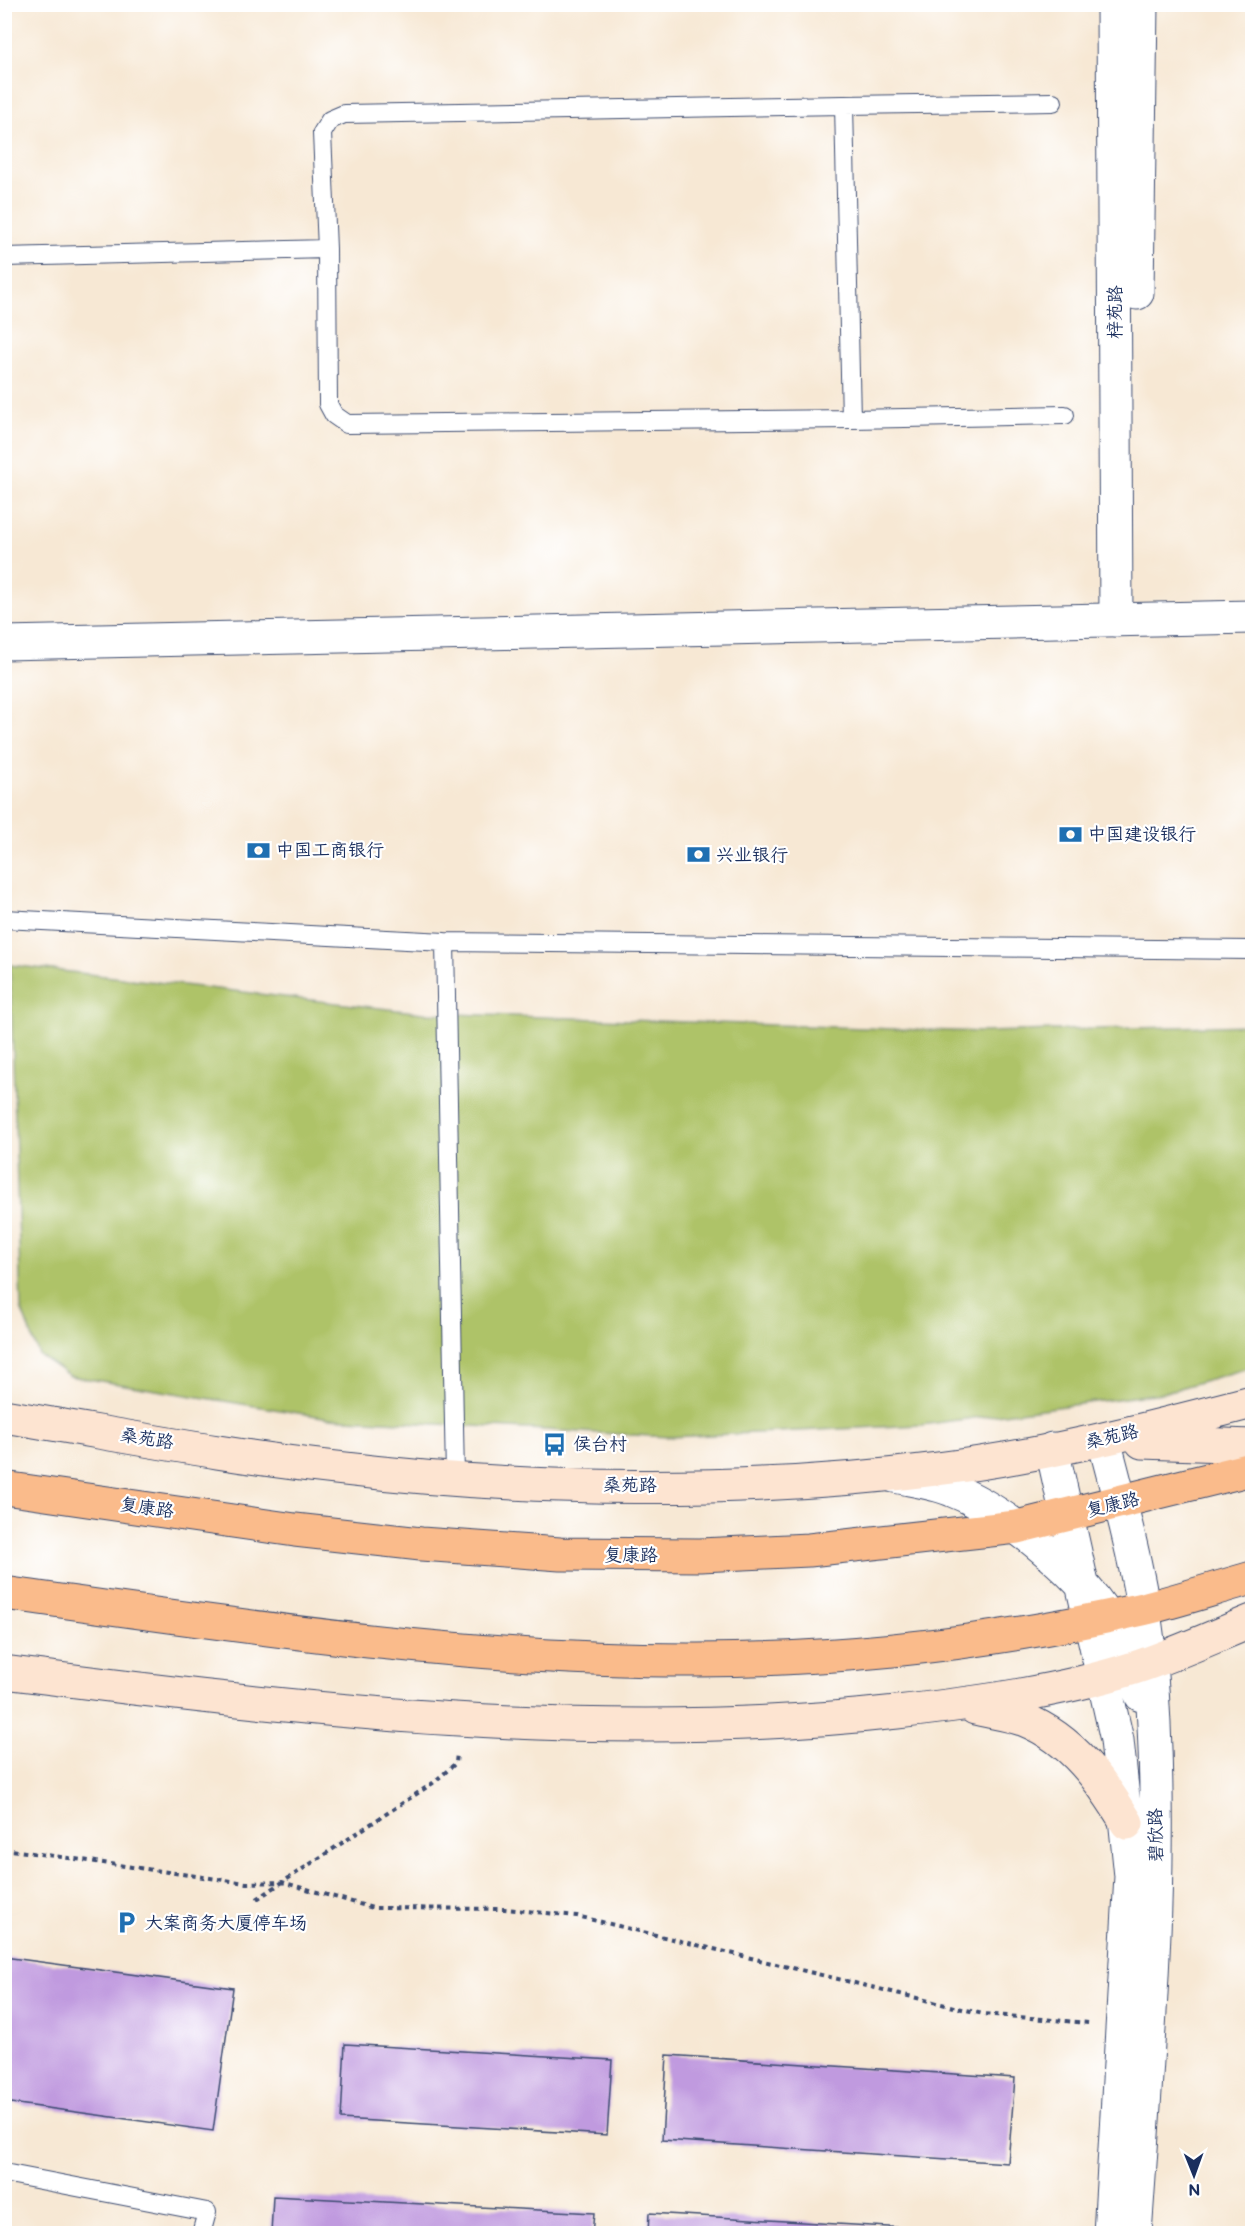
<svg xmlns="http://www.w3.org/2000/svg" width="1257" height="2238" viewBox="0 0 1257 2238" font-family="'Balsamiq Sans','LXGW WenKai TC',sans-serif">
  <rect width="100%" height="100%" fill="#fff"/>
  <filter id="ink" filterUnits="userSpaceOnUse"><feTurbulence type="fractalNoise" baseFrequency=".0167" numOctaves="2"/><feDisplacementMap in="SourceGraphic" scale="12" xChannelSelector="R" yChannelSelector="G"/><feConvolveMatrix kernelMatrix="1 2 1 2 8 2 1 2 1" color-interpolation-filters="sRGB"/></filter>
  <filter id="wash" filterUnits="userSpaceOnUse"><feTurbulence type="fractalNoise" baseFrequency=".008" numOctaves="4" result="noise"/><feDisplacementMap in="SourceGraphic" scale="24" xChannelSelector="R" yChannelSelector="G"/><feGaussianBlur stdDeviation="1.35" result="paint"/><feColorMatrix in="noise" values="0 0 0 0 0 0 0 0 0 0 0 0 0 0 0 0 0 1.4 0 .05"/><feComposite in="paint" operator="in"/></filter>
  <g filter="url(#wash)">
    <rect width="100%" height="100%" fill="#f7e8d4"/>
    <!-- green -->
    <path fill="#aec367" stroke="#647962" stroke-width="1.5" d="M 10,965 L 423,1013 L 983,1032 L 1252,1025 L 1252,1367 L 1162,1393 L 921,1425 L 669,1437 L 329,1418 L 70,1376 L 39,1355 L 21,1308 Z"/>
    <g id="blocks">
      <!-- building -->
      <path fill="#c09adf" d="M 4,1957 L 233,1988 L 213,2131 L 4,2102 Z
        M 345,2044 L 612,2060 L 607,2135 L 341,2119 Z
        M 667,2055 L 1015,2078 L 1008,2163 L 662,2140 Z
        M 273,2196 L 594,2213 L 592,2234 L 271,2234 Z
        M 649,2213 L 974,2232 L 974,2234 L 648,2234 Z"/>
    </g>
  </g>
  <g filter="url(#ink)">
    <use href="#blocks" fill-opacity="0" stroke="#3c4b70" stroke-width="1.5"/>
    <g fill="none" stroke-linecap="round" stroke-linejoin="round">
      <defs>
        <path id="service" d="M 844,105 L 851,419 L 347,424 L 334,415 L 328,404 L 327,249 L 322,133 L 330,120 L 344,114 Z
          M 844,105 L 1053,102
          M 4,257 L 327,249
          M 851,419 L 1065,415
          M 4,919 L 445,942 L 1252,950
          M 445,942 L 455,1478
          M 4,2173 L 207,2212 L 201,2234"/>
        <path id="minor" d="M 4,643 L 1252,617"/>
        <path id="tertiary" d="M 1113,4 L 1116,620
          M 1137,293 L 1141,4
          M 1104,1440 C 1123,1513 1144,1588 1150,1662 C 1166,1853 1148,2044 1135,2234
          M 1052,1449 L 1117,1740 L 1131,1876 L 1110,2234
          M 894,1476 C 913,1480 934,1482 952,1490 C 1001,1509 1078,1570 1106,1616 C 1121,1639 1132,1669 1141,1695"/>
        <path id="secondary" d="M 4,1416 C 115,1434 225,1456 336,1468 C 528,1491 745,1494 937,1469 C 1044,1456 1148,1429 1252,1402
          M 1142,1442 L 1252,1446
          M 4,1672 C 301,1710 599,1745 897,1712 C 977,1703 1058,1692 1134,1668 C 1174,1655 1213,1637 1252,1621
          M 975,1708 C 991,1712 1010,1714 1025,1720 C 1072,1739 1102,1781 1127,1823"/>
        <path id="trunk" d="M 4,1488 L 295,1530 L 421,1544 L 560,1554 L 700,1555 L 809,1550 L 1017,1527 L 1252,1469
          M 4,1593 C 234,1625 465,1661 697,1660 C 846,1660 997,1642 1143,1609 C 1180,1600 1216,1588 1252,1578"/>
      </defs>
      <!-- service casing -->
      <use href="#service" stroke="#3c4b70" stroke-width="20"/>
      <!-- minor casing -->
      <use href="#minor" stroke="#3c4b70" stroke-width="35"/>
      <!-- tertiary casing -->
      <use href="#tertiary" stroke="#3c4b70" stroke-width="35"/>
      <!-- secondary casing -->
      <use href="#secondary" stroke="#3c4b70" stroke-width="35"/>
      <!-- trunk casing -->
      <use href="#trunk" stroke="#3c4b70" stroke-width="35"/>
      <!-- path -->
      <path stroke="#3c4b70" stroke-width="4" stroke-dasharray="4.5 4.5" stroke-linecap="butt" d="M 4,1849 L 246,1883 L 282,1882 L 373,1908 L 505,1909 L 577,1916 L 983,2014 L 1089,2023
        M 257,1899 L 433,1783 L 456,1763 L 457,1753"/>
      <!-- service -->
      <use href="#service" stroke="#fff" stroke-width="18"/>
      <!-- minor -->
      <use href="#minor" stroke="#fff" stroke-width="33"/>
      <!-- tertiary -->
      <use href="#tertiary" stroke="#fff" stroke-width="33"/>
      <!-- secondary -->
      <use href="#secondary" stroke="#fde4d1" stroke-width="33"/>
      <!-- trunk -->
      <use href="#trunk" stroke="#fabb8b" stroke-width="33"/>
    </g>
  </g>
  <!-- icons -->
  <defs>
    <symbol id="bank-bare" viewBox="-9 -9 18 18"><path d="M-6-4H6V4H-6ZM0-2.3a2.3 2.3 0 1 0 0 4.6a2.3 2.3 0 1 0 0-4.6Z" fill="#1f6fb2" stroke="#fff" stroke-width="2.5" paint-order="stroke"/></symbol>
    <symbol id="bus-bare" viewBox="-9 -9 18 18"><path d="M-5-6H5V4H4V6H2V4H-2V6H-4V4H-5ZM-3.5-4V0h7V-4ZM-3.5 1.2v1.5H-2V1.2ZM2 1.2v1.5H3.5V1.2Z" fill="#1f6fb2" stroke="#fff" stroke-width="2.5" paint-order="stroke"/></symbol>
    <symbol id="parking-bare" viewBox="-9 -9 18 18"><path d="M-3.5-5.5H1a3.5 3.5 0 0 1 0 7H-1V5.5H-3.5ZM-1-3.4V-.6H.8a1.4 1.4 0 0 0 0-2.8Z" fill="#1f6fb2" stroke="#fff" stroke-width="2.5" paint-order="stroke"/></symbol>
  </defs>
  <g fill-rule="evenodd">
    <use href="#bank-bare" x="1054" y="818" width="33" height="33"/>
    <use href="#bank-bare" x="242" y="834" width="33" height="33"/>
    <use href="#bank-bare" x="682" y="838" width="33" height="33"/>
    <use href="#bus-bare" x="538" y="1428" width="33" height="33"/>
    <use href="#parking-bare" x="110" y="1906" width="33" height="33"/>
  </g>
  <g text-anchor="middle" dominant-baseline="central" stroke-width="4.5" stroke-linejoin="round" paint-order="stroke">
    <!-- street labels -->
    <g font-size="18" fill="#1b2f5e" stroke="#fff">
      <text transform="translate(1115 312) rotate(-90)">梓苑路</text>
      <text transform="translate(1112 1437) rotate(-13)">桑苑路</text>
      <text transform="translate(147 1439) rotate(9)">桑苑路</text>
      <text x="630" y="1485">桑苑路</text>
      <text transform="translate(1113 1505) rotate(-14)">复康路</text>
      <text transform="translate(147 1508) rotate(8)">复康路</text>
      <text x="631" y="1555">复康路</text>
      <text transform="translate(1156 1835) rotate(-91)">碧欣路</text>
    </g>
    <!-- poi labels -->
    <g font-size="18" fill="#1b2f5e" stroke="#fff" text-anchor="start">
      <text x="1088" y="834">中国建设银行</text>
      <text x="276" y="850">中国工商银行</text>
      <text x="716" y="855">兴业银行</text>
      <text x="573" y="1444">侯台村</text>
      <text x="145" y="1923">大案商务大厦停车场</text>
    </g>
  </g>
  <!-- margin -->
  <rect width="1257" height="2238" fill="none" stroke="#fff" stroke-width="24"/>
  <!-- north arrow -->
  <g transform="translate(1194 2175) rotate(179)" stroke="#ffffff" stroke-width="4.5" paint-order="stroke">
  <path d="M0-4.5L10 22L0 15L-10 22Z" fill="#1b2f5e"/>
  <text y="-9" font-size="16" font-weight="bold" text-anchor="middle" fill="#1b2f5e">N</text>
  </g>
</svg>
